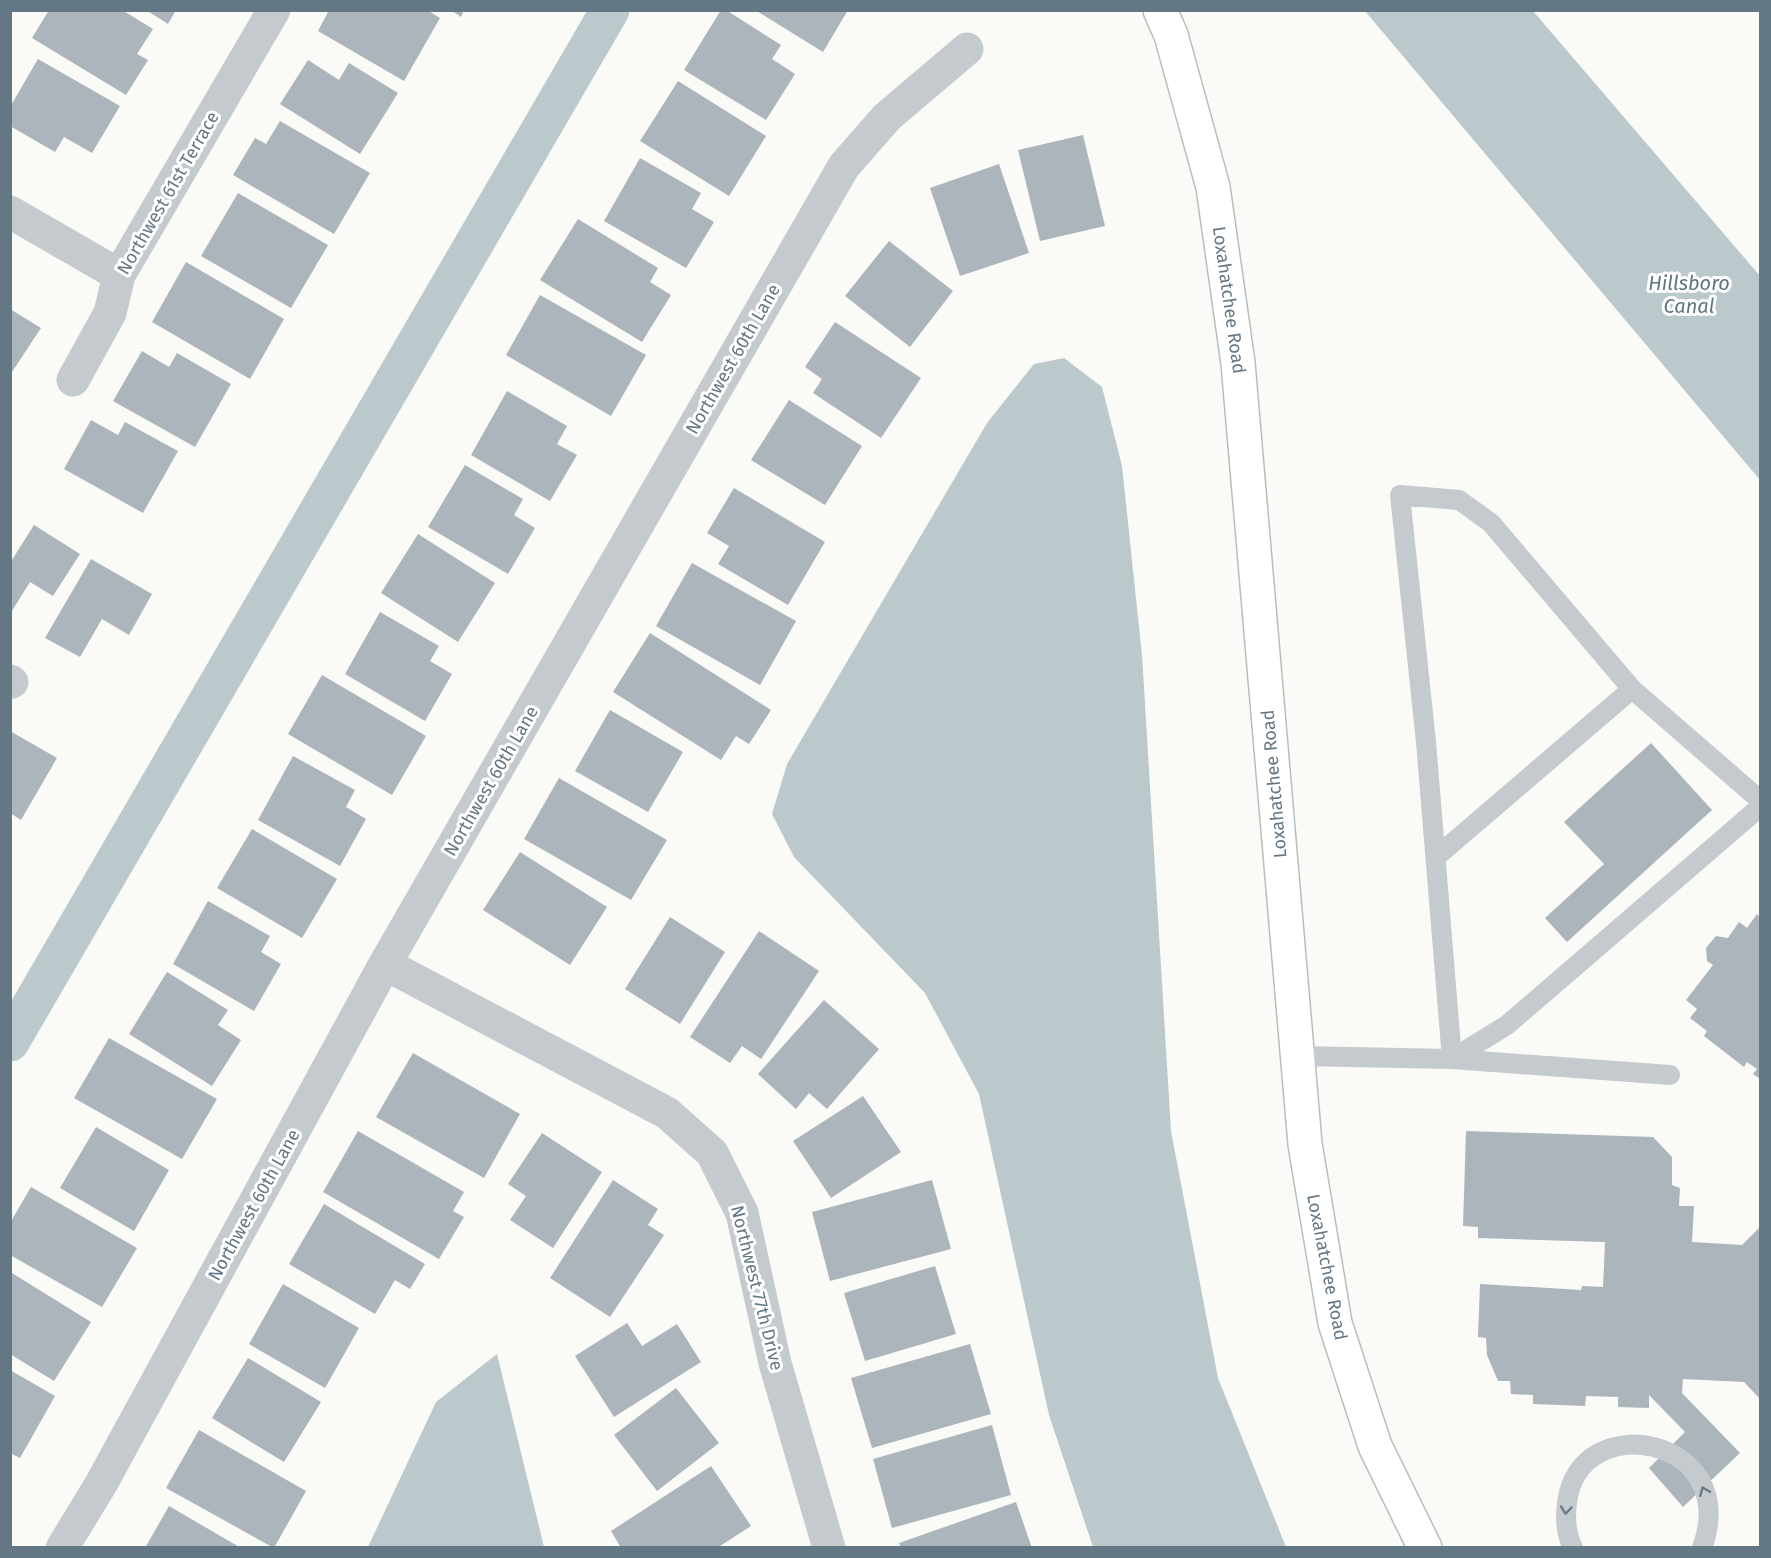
<svg xmlns="http://www.w3.org/2000/svg" width="1771" height="1558" viewBox="0 0 1771 1558" font-family="'Fira Sans',sans-serif">
  <rect width="100%" height="100%" fill="#fafaf7"/>
  <!-- water -->
  <path fill="#bbc9cc" d="M 1365,11 L 1533,11 L 1760,276 L 1760,480 Z
    M 1064,358 L 1102,387 L 1122,466 L 1142,655 L 1171,1131 L 1218,1378 L 1286,1547 L 1093,1547 L 1049,1415 L 979,1094 L 925,993 L 794,857 L 772,814 L 787,764 L 987,423 L 1034,364 Z
    M 497,1354 L 544,1547 L 368,1547 L 436,1402 Z"/>
  <g fill="none" stroke-linecap="round" stroke-linejoin="round">
    <!-- canal -->
    <path stroke="#bbc9cc" stroke-width="39" d="M 10,1042 L 610,10"/>
  </g>
  <!-- building -->
  <path fill="#abb5bb" d="M 49,10 L 122,10 L 153,29 L 137,54 L 148,60 L 126,95 L 32,38 Z
    M 146,10 L 176,10 L 168,24 Z
    M 329,10 L 427,10 L 440,18 L 404,81 L 318,31 Z
    M 451,10 L 464,10 L 461,17 Z
    M 721,10 L 726,10 L 781,45 L 772,59 L 795,74 L 766,120 L 684,70 Z
    M 755,10 L 848,10 L 823,52 Z
    M 38,59 L 120,106 L 92,153 L 64,137 L 55,152 L 10,126 L 10,107 Z
    M 308,60 L 339,80 L 349,63 L 398,93 L 360,154 L 280,104 Z
    M 678,81 L 766,136 L 729,196 L 640,141 Z
    M 280,121 L 370,173 L 334,234 L 233,175 L 255,138 L 266,144 Z
    M 1083,135 L 1105,226 L 1040,241 L 1018,150 Z
    M 640,158 L 701,193 L 692,209 L 714,222 L 686,268 L 604,221 Z
    M 999,164 L 1029,253 L 960,276 L 930,188 Z
    M 238,193 L 328,245 L 291,308 L 201,256 Z
    M 578,219 L 658,268 L 650,282 L 671,295 L 642,342 L 540,280 Z
    M 889,241 L 953,291 L 910,347 L 845,296 Z
    M 186,262 L 284,319 L 250,379 L 152,322 Z
    M 540,295 L 646,355 L 611,416 L 506,355 Z
    M 10,309 L 41,328 L 10,375 Z
    M 835,322 L 921,378 L 881,438 L 813,393 L 822,379 L 805,367 Z
    M 142,351 L 169,367 L 177,353 L 231,384 L 195,447 L 113,401 Z
    M 507,391 L 567,426 L 557,444 L 577,455 L 550,501 L 471,455 Z
    M 789,400 L 862,446 L 825,505 L 751,460 Z
    M 91,420 L 118,435 L 125,422 L 178,451 L 143,513 L 64,469 Z
    M 465,465 L 523,499 L 514,515 L 535,528 L 508,574 L 428,527 Z
    M 734,488 L 825,542 L 788,605 L 718,564 L 729,546 L 707,533 Z
    M 34,525 L 80,554 L 53,596 L 30,582 L 10,614 L 10,563 Z
    M 418,534 L 495,583 L 458,642 L 381,593 Z
    M 91,559 L 152,594 L 129,635 L 102,619 L 80,657 L 45,638 Z
    M 692,563 L 796,621 L 760,685 L 656,626 Z
    M 380,612 L 439,646 L 430,661 L 452,674 L 425,721 L 345,674 Z
    M 650,633 L 771,710 L 749,744 L 736,736 L 721,760 L 613,692 Z
    M 322,675 L 426,736 L 392,795 L 288,734 Z
    M 610,710 L 683,752 L 648,812 L 575,771 Z
    M 10,731 L 57,758 L 21,820 L 10,813 Z
    M 1651,743 L 1712,810 L 1567,942 L 1545,918 L 1604,864 L 1564,822 Z
    M 293,756 L 355,790 L 346,807 L 366,819 L 340,866 L 258,820 Z
    M 559,778 L 667,840 L 631,900 L 524,839 Z
    M 252,829 L 337,879 L 302,938 L 217,888 Z
    M 520,852 L 607,907 L 570,965 L 483,910 Z
    M 208,901 L 270,936 L 261,952 L 281,964 L 254,1011 L 173,964 Z
    M 1757,914 L 1760,917 L 1760,1079 L 1753,1074 L 1757,1069 L 1747,1062 L 1744,1067 L 1704,1036 L 1707,1031 L 1690,1018 L 1697,1009 L 1686,1000 L 1713,965 L 1707,961 L 1706,948 L 1716,936 L 1728,938 L 1739,922 L 1747,928 Z
    M 670,917 L 725,952 L 680,1024 L 625,989 Z
    M 759,931 L 819,971 L 761,1059 L 742,1046 L 730,1063 L 690,1037 Z
    M 167,972 L 228,1010 L 218,1025 L 241,1040 L 212,1086 L 129,1034 Z
    M 824,1000 L 879,1049 L 827,1109 L 809,1093 L 796,1109 L 758,1074 Z
    M 109,1038 L 217,1099 L 182,1159 L 74,1098 Z
    M 413,1053 L 520,1114 L 484,1178 L 376,1117 Z
    M 863,1096 L 901,1152 L 831,1198 L 793,1141 Z
    M 96,1127 L 169,1170 L 134,1231 L 60,1188 Z
    M 358,1131 L 464,1192 L 453,1211 L 464,1217 L 439,1259 L 323,1192 Z
    M 1466,1131 L 1653,1137 L 1672,1157 L 1672,1185 L 1680,1188 L 1679,1206 L 1694,1206 L 1692,1242 L 1742,1245 L 1760,1227 L 1760,1399 L 1744,1382 L 1683,1379 L 1682,1393 L 1740,1453 L 1683,1507 L 1649,1468 L 1685,1432 L 1649,1395 L 1649,1408 L 1618,1407 L 1618,1397 L 1586,1396 L 1585,1406 L 1533,1404 L 1533,1395 L 1511,1394 L 1510,1381 L 1498,1381 L 1487,1355 L 1486,1338 L 1478,1337 L 1480,1284 L 1581,1290 L 1582,1286 L 1603,1287 L 1605,1242 L 1478,1238 L 1478,1227 L 1463,1226 Z
    M 542,1133 L 602,1172 L 553,1248 L 510,1220 L 526,1196 L 508,1184 Z
    M 613,1180 L 658,1209 L 648,1225 L 664,1235 L 610,1317 L 550,1278 Z
    M 932,1180 L 951,1249 L 830,1281 L 812,1212 Z
    M 31,1187 L 137,1248 L 102,1307 L 10,1255 L 10,1223 Z
    M 324,1204 L 425,1264 L 410,1289 L 395,1280 L 375,1314 L 289,1264 Z
    M 935,1266 L 956,1334 L 865,1361 L 844,1293 Z
    M 12,1273 L 91,1322 L 54,1381 L 10,1354 Z
    M 283,1284 L 359,1328 L 325,1388 L 249,1344 Z
    M 627,1323 L 642,1346 L 677,1324 L 701,1362 L 614,1417 L 575,1356 Z
    M 970,1344 L 991,1414 L 872,1448 L 851,1378 Z
    M 248,1358 L 321,1402 L 284,1462 L 212,1418 Z
    M 10,1370 L 55,1396 L 20,1458 L 10,1453 Z
    M 676,1388 L 719,1443 L 657,1491 L 614,1435 Z
    M 992,1425 L 1011,1495 L 892,1528 L 873,1459 Z
    M 199,1430 L 306,1491 L 274,1548 L 166,1488 Z
    M 711,1466 L 751,1526 L 717,1548 L 621,1548 L 611,1531 Z
    M 1016,1502 L 1032,1548 L 901,1548 L 899,1543 Z
    M 169,1506 L 241,1548 L 145,1548 Z"/>
  <g fill="none" stroke-linecap="round" stroke-linejoin="round">
    <defs>
      <path id="secondary" d="M 1160,10 L 1171,35 L 1213,187 L 1238,363 L 1305,1144 L 1335,1323 L 1375,1446 L 1425,1548"/>
    </defs>
    <!-- secondary casing -->
    <use href="#secondary" stroke="#b7bec2" stroke-width="36"/>
    <!-- lane -->
    <path stroke="#c5cace" stroke-width="20" d="M 1760,800 L 1632,689 L 1491,523 L 1459,500 L 1400,495 L 1426,742 L 1452,1059 L 1507,1025 L 1760,807
      M 1436,857 L 1632,689
      M 1298,1056 L 1452,1059 L 1670,1075
      M 1573,1548 C 1566,1534 1565,1518 1567,1503 C 1578,1406 1743,1436 1702,1548"/>
    <!-- street -->
    <path stroke="#c5cace" stroke-width="33" d="M 10,212 L 119,275
      M 73,380 L 110,313 L 119,275 L 274,10
      M 10,681 L 12,682
      M 385,964 L 667,1113 L 712,1153 L 742,1213 L 775,1363 L 829,1548
      M 62,1548 L 101,1484 L 385,964 L 844,166 L 887,117 L 967,49"/>
    <!-- secondary -->
    <use href="#secondary" stroke="#fff" stroke-width="33"/>
  </g>
  <!-- one-way arrows -->
  <defs><path id="oneway-chevron" d="M-2-3.5L2.5 0L-2 3.5" fill="none" stroke-width="1.6" stroke-linecap="round" stroke-linejoin="round" transform="scale(1.5)"/></defs>
  <g stroke="#687b88">
    <use href="#oneway-chevron" transform="translate(1704 1491) rotate(-112)"/>
    <use href="#oneway-chevron" transform="translate(1566 1510) rotate(95)"/>
  </g>
  <g text-anchor="middle" dominant-baseline="central" stroke-width="6" stroke-linejoin="round" paint-order="stroke">
    <!-- street labels -->
    <g font-size="18" fill="#637784" stroke="#fff">
      <text transform="translate(168 193) rotate(-60)">Northwest 61st Terrace</text>
      <text transform="translate(1229 300) rotate(82)">Loxahatchee Road</text>
      <text transform="translate(733 359) rotate(-60)">Northwest 60th Lane</text>
      <text transform="translate(491 781) rotate(-60)">Northwest 60th Lane</text>
      <text transform="translate(1274 784) rotate(-95)">Loxahatchee Road</text>
      <text transform="translate(254 1205) rotate(-61)">Northwest 60th Lane</text>
      <text transform="translate(1327 1267) rotate(79)">Loxahatchee Road</text>
      <text transform="translate(757 1288) rotate(76)">Northwest 77th Drive</text>
    </g>
    <!-- water labels -->
    <g font-size="20" font-style="italic" fill="#5e767e" stroke="#fff">
      <text x="1689" y="283">Hillsboro<tspan x="1689" dy="23">Canal</tspan></text>
    </g>
  </g>
  <!-- border -->
  <rect width="1771" height="1558" fill="none" stroke="#637784" stroke-width="24"/>
</svg>
